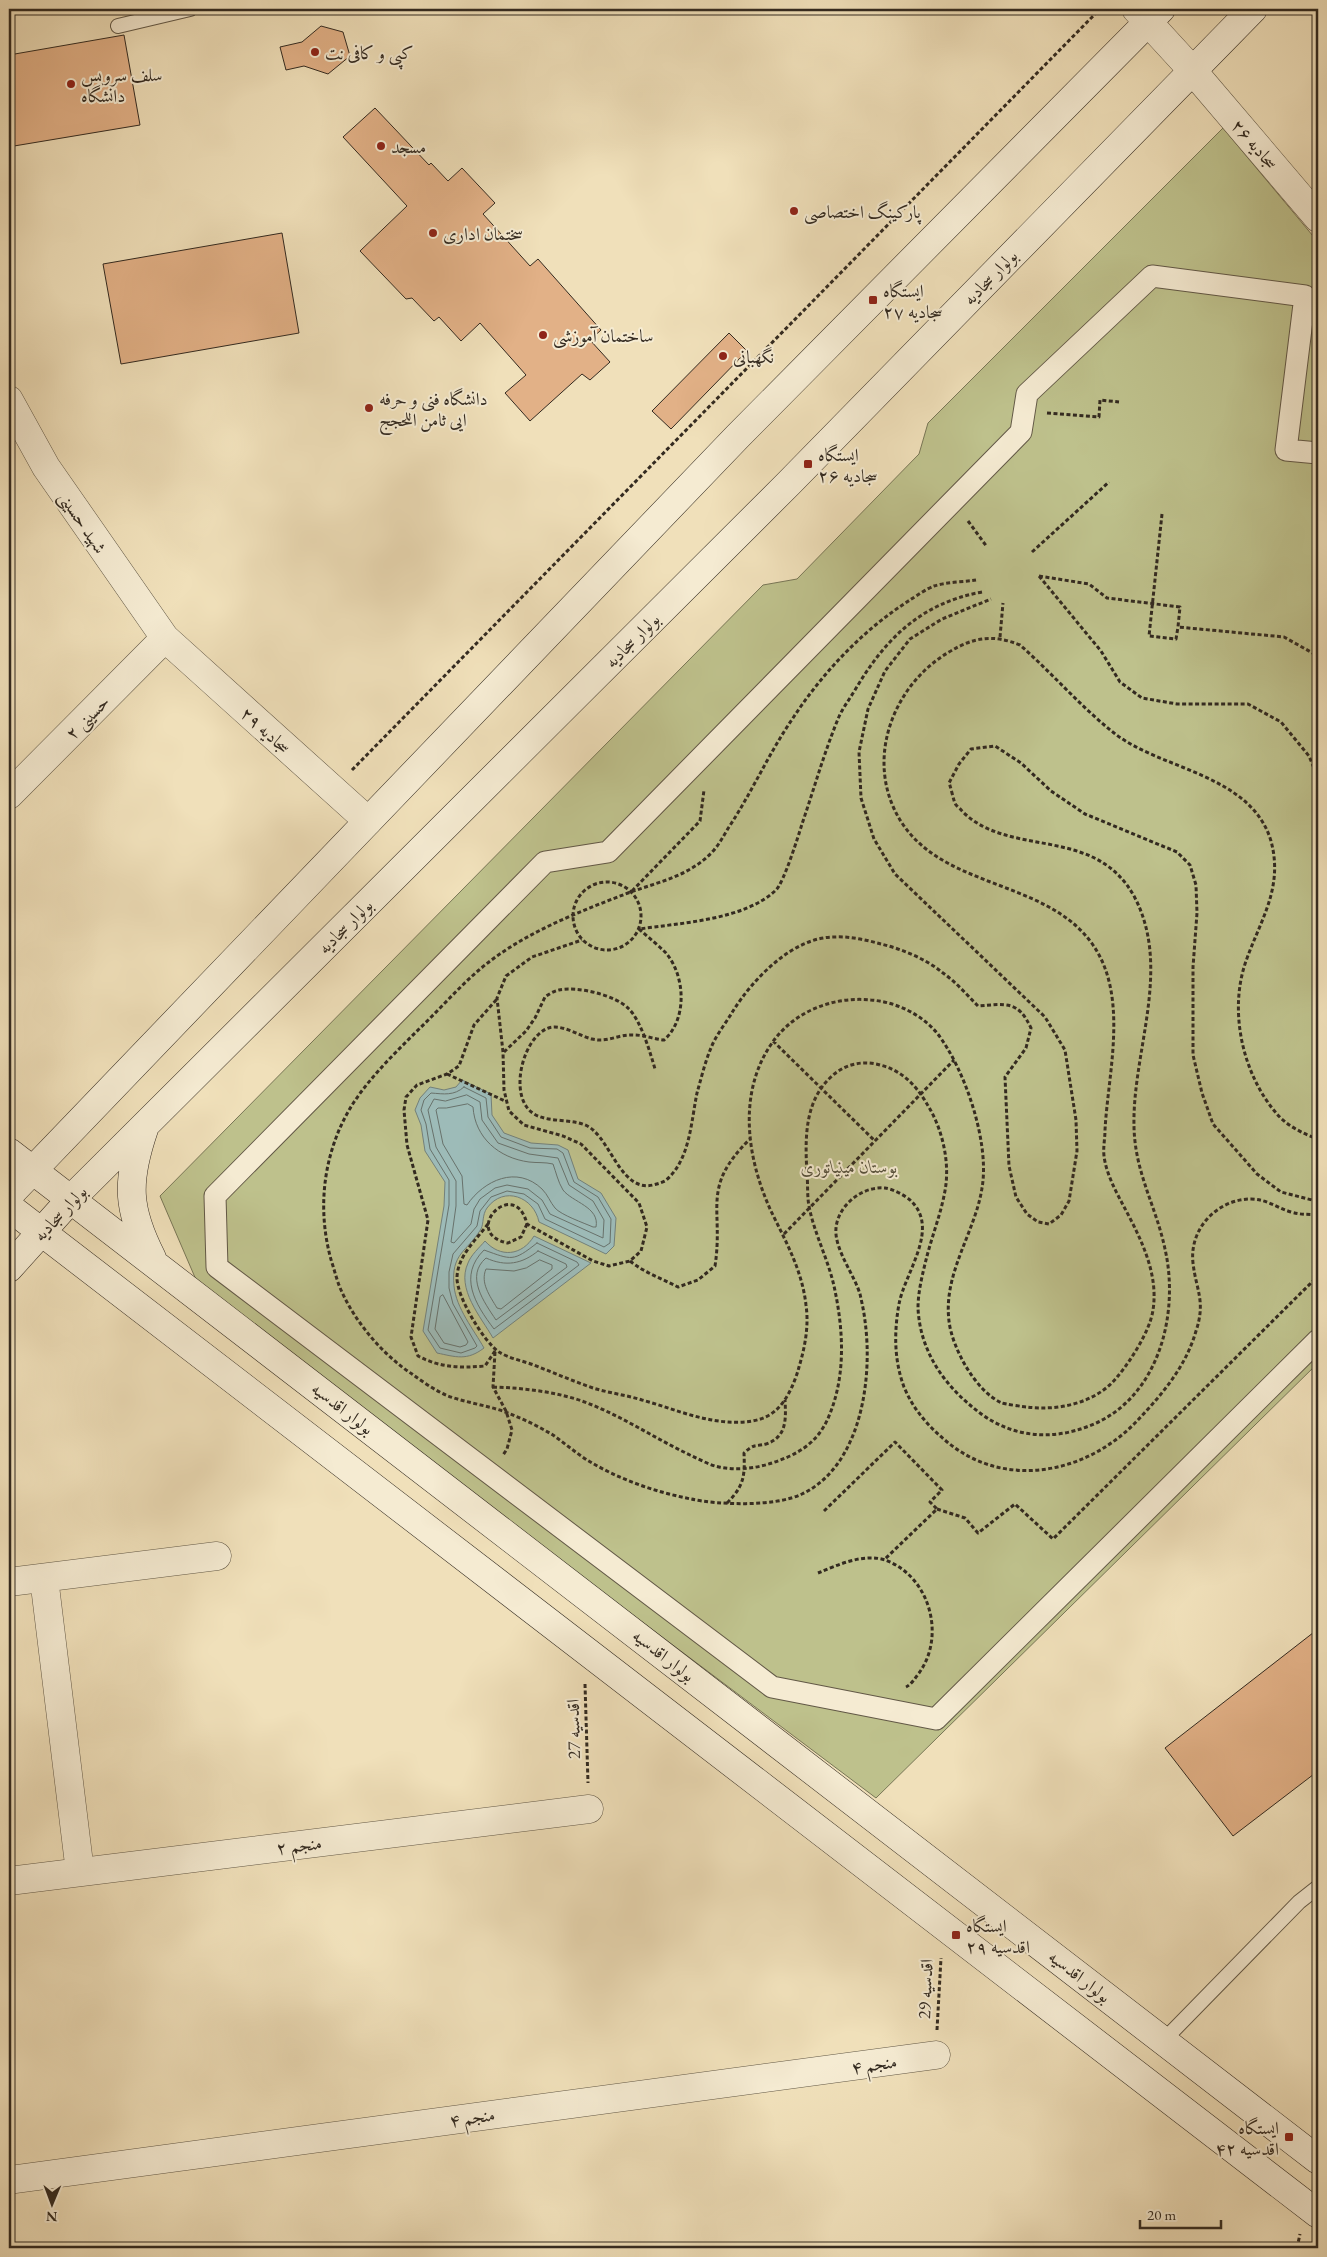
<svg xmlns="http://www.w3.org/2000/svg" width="1327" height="2257" viewBox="0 0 1327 2257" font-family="'EB Garamond',Amiri,serif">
  <rect width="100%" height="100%" fill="#f0e0ba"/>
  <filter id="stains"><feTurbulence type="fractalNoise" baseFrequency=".004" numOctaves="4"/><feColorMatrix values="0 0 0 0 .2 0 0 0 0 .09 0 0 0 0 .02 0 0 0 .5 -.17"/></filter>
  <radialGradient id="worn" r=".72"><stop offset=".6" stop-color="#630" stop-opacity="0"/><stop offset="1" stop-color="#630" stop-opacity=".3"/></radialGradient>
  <!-- green -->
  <path fill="#bec18c" stroke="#787656" d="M 1223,128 L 1318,242 L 1318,1363 L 876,1798 L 200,1289 L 160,1196 L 763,585 L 797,579 L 919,454 L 928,423 Z"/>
  <!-- water -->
  <path fill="#9dbbb8" stroke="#73817b" d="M 462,1080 L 491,1094 L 492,1115 L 504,1133 L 531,1143 L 558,1145 L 568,1150 L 578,1179 L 601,1193 L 616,1218 L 614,1246 L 606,1254 L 539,1222 C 534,1197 504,1185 487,1208 C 482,1215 484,1223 481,1229 C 466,1253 451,1253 454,1286 C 456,1308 474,1330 484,1348 C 467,1361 456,1357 437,1353 L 423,1331 L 444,1206 L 445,1182 L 425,1151 L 421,1125 L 415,1110 L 420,1098 L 430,1087 L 444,1090 L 456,1087 Z
    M 534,1236 L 591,1263 L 493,1338 C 481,1317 456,1289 468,1263 C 471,1255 479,1248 485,1241 C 500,1258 522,1256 534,1236 Z"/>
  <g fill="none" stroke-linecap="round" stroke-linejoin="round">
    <!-- shore -->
    <path stroke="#68726c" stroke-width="1" d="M 464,1087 L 486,1098 L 488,1117 L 501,1137 L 530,1148 L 557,1149 L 563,1153 L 574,1182 L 598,1197 L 611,1219 L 610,1243 L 604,1247 L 545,1219 L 538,1204 L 524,1194 L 507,1191 L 491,1197 L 480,1211 L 477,1226 L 453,1254 L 449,1272 L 449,1288 L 453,1304 L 477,1346 L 475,1348 L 461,1353 L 440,1348 L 428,1330 L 449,1205 L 449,1180 L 430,1149 L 426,1124 L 421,1110 L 424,1100 L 431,1093 C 444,1094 454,1096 464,1087 Z
      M 467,1095 L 480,1102 L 482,1120 L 498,1143 L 529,1154 L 558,1158 L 569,1185 L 593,1201 L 604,1220 L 603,1238 L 550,1214 L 542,1200 L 528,1189 L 507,1185 L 495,1188 L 480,1199 L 474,1209 L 471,1224 L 454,1243 L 451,1242 L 456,1206 L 456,1181 L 436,1147 L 428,1110 L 434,1099 L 445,1101 Z
      M 468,1104 L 473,1107 C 475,1138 499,1158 529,1162 C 537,1163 545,1162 553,1164 C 556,1172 558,1182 563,1190 C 572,1202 600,1207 596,1227 L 593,1227 C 584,1223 561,1215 555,1208 C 550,1202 548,1195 542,1189 C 517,1165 484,1180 467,1205 L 464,1204 L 462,1176 L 443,1144 L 436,1110 L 438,1108 L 446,1108 Z
      M 537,1243 L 577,1262 L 579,1265 L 494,1329 C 475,1304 458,1276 484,1250 C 512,1260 513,1262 537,1243 Z
      M 538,1251 L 566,1264 L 567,1267 L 496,1320 C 484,1302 465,1276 486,1258 C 506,1267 522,1264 538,1251 Z
      M 540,1260 L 552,1265 L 552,1269 L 501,1309 L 497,1308 C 490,1296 480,1283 486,1269 L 514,1271 L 526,1268 Z
      M 443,1295 L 468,1342 L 466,1345 L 460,1347 L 444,1343 L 435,1329 L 440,1297 Z"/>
  </g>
  <!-- building -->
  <path fill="#e2b187" stroke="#332a20" d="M 321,26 L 343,32 L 350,56 L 328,74 L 304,66 L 286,70 L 280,47 L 302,42 Z
    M 124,35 L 140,125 L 14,146 L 9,114 L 9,55 Z
    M 375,108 L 429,165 L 431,163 L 448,181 L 462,168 L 495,203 L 483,214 L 530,266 L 538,259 L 601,330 L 590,340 L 610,362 L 590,380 L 582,374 L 530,421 L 505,393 L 526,375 L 480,323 L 461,341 L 439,317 L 434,321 L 412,298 L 406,299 L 360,251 L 407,206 L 343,137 Z
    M 282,233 L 299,333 L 121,364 L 103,264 Z
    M 729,333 L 747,351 L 671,429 L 652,411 Z
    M 1318,1629 L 1318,1771 L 1233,1836 L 1165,1748 Z"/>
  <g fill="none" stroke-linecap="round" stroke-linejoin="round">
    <defs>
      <path id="service" d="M 118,26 L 190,9
        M 1164,2040 L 1299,1902 L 1318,1887"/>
      <path id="pedestrian" d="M 1318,453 L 1286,450 L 1305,296 L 1152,276 L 1027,394 L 1021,432 L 608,852 L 545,862 L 215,1196 L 217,1267 L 772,1687 L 936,1719 L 1318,1340"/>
      <path id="minor" d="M 1136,9 L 1192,70 L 1318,218
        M 9,400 L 46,467 L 165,638 L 368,821
        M 9,795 L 165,638
        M 44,1578 L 80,1872
        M 9,1582 L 217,1556
        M 9,1881 L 589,1809
        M 9,2180 L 936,2055"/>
      <path id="secondary" d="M 144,1129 C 126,1182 127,1209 152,1258
        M 9,1152 L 1318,2160
        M 9,1195 L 738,436 L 1161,9
        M 9,1207 L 1318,2214
        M 9,1268 L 71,1199 L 789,483 L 1253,9"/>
    </defs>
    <!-- service casing -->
    <use href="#service" stroke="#625846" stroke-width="16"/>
    <!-- pedestrian casing -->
    <use href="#pedestrian" stroke="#625846" stroke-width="23"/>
    <!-- minor casing -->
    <use href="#minor" stroke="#625846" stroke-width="29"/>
    <!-- secondary casing -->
    <use href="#secondary" stroke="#332a20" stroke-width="29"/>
    <!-- path -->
    <path stroke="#332a20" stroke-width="3" stroke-dasharray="4 2.5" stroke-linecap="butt" d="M 1047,413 L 1099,417 L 1100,400 L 1119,402
      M 1162,514 L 1149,636 L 1176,639 L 1178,627
      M 968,521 L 987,547
      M 1032,552 L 1109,482
      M 1039,576 L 1101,651 L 1120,682 L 1142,698 L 1177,704 L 1248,704 L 1281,722 L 1309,756 L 1318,778
      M 1039,576 L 1089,584 L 1107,598 L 1180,607 L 1178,627 L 1284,637 L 1318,656
      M 976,580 C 963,582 947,582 934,586 C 928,588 916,596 910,600 C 864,629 823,672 793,718 C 769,753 752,792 729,827 C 724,835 720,843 714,850 C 691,876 658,882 628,893 C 576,913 521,934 479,970 C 458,988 439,1010 419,1029 C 396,1052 372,1075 354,1102 C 323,1150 316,1209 332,1263 C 335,1272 337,1281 341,1290 C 355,1322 383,1355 412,1374 C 423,1382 436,1391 448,1396 C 470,1404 494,1406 515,1416 C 528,1421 541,1428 553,1435 C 564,1443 575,1452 587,1460 C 618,1479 655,1492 691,1499 C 719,1505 775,1507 802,1494 C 861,1466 873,1379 865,1321 C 864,1312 862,1303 860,1294 C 854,1274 834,1249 836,1228 C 838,1206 861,1186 885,1188 C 893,1189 904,1195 910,1200 C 941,1228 905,1272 899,1304 C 894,1332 894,1360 904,1387 C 913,1409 928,1426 946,1441 C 1004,1490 1085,1474 1135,1423 C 1160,1397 1186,1367 1196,1331 C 1206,1301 1196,1290 1193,1263 C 1189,1228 1218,1199 1251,1199 C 1267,1199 1277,1208 1291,1212 C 1301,1215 1307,1214 1318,1215
      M 982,592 C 921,603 885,639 855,690 C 849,700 842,709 838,719 C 824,753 814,789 802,824 C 798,837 784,882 776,890 C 745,920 680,923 639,929 C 648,937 658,945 666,953 C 686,977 687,1020 664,1040 C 654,1039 644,1035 634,1035 C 618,1034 608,1043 592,1039 C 579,1036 560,1022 546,1029 C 524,1040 512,1085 526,1106 C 540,1128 576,1114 593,1130 C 612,1146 623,1192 653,1185 C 657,1184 661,1183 665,1181 C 690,1161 691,1122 697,1093 C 701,1079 705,1062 711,1048 C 716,1035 726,1023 733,1011 C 753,979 793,937 834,937 C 850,936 866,940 881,944 C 902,949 926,959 943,973 C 956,982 967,995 978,1006 C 1006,1004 1018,1000 1031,1028 L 1026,1048 L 1005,1077 L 1009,1166 L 1016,1197 L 1027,1214 L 1038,1222 L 1049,1224 L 1061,1215 L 1069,1201 L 1077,1151 L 1076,1120 L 1065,1050 L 1045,1017 L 895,874 L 874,839 L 861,798 L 859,752 L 868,709 L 885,671 L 910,639 L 942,619 L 991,599
      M 1000,637 L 1003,603
      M 352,770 L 1100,9
      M573 916a34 34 0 1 1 68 0a34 34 0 1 1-68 0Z
      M 632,891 L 700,821 L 704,790
      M 773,1041 L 875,1141
      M 504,1052 L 526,1031 L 535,1018 L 545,997 C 549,994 554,991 559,990 C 577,986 616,995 629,1009 C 641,1021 650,1052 655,1069
      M 447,1074 L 507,1102
      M 488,1224 C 475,1241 458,1256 457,1277 C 456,1296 484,1342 499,1352 C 508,1358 523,1361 534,1365 C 554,1373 573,1381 593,1388 C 609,1393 626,1395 642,1400 C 671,1408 698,1420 728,1422 C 744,1423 762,1422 775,1411 C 787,1401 795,1382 799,1367 C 805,1347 809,1326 806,1305 C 802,1270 786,1242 771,1211 C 747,1159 737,1093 772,1043 C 794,1011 834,996 871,1000 C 896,1002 921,1014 937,1033 C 965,1069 990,1143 982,1188 C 975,1233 943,1273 949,1321 C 952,1348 976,1392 1002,1403 C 1004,1404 1025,1407 1027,1407 C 1059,1411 1097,1403 1118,1376 C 1131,1360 1150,1331 1153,1310 C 1159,1272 1139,1235 1122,1203 C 1114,1188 1106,1172 1104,1156 C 1103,1147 1105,1139 1105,1130 C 1108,1073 1129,997 1093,945 C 1044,874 928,892 892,804 C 869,747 898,682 949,652 C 974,637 993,634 1020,645 C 1052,673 1081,707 1114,733 C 1161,770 1251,774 1271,841 C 1284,889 1259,922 1245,964 C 1229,1013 1243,1075 1277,1114 C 1287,1126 1304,1134 1318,1139
      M 527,1224 L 521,1237 L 508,1243 C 459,1233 515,1175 527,1224 L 593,1261 L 609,1266 L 630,1261 L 641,1251 L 647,1227 L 639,1203 L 581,1144 L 563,1136 L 524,1125 L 509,1111 L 504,1090 L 503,1052 L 497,998 L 506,976 L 532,957 L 582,940
      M 784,1234 L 954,1060
      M 630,1261 C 645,1273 661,1278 678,1287 L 698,1280 L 715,1266 C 724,1208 700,1188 750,1139
      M 495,1351 L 485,1366 C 460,1368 441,1368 418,1356 L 411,1337 L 428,1220 L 407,1145 L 404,1110 L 406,1097 L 417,1085 L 447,1074 L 459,1066 L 474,1025 L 497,999
      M 495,1352 L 493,1387 L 506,1411 L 512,1430 L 507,1449 L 503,1455
      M 493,1387 C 522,1388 549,1391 576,1399 C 616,1412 652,1437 690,1455 C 699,1459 709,1465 719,1467 C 744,1472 768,1466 790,1456 C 811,1446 823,1433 831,1411 C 846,1371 843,1327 834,1286 C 828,1259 814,1233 809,1206 C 807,1196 808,1184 807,1174 C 805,1139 804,1101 832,1076 C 845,1064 863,1060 880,1065 C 901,1070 916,1085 927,1104 C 941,1126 949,1157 946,1184 C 943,1208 933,1233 927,1256 C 923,1272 918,1291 918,1308 C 920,1352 945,1387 980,1413 C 1012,1437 1051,1441 1089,1426 C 1158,1400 1180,1315 1165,1249 C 1156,1206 1135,1173 1134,1127 C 1132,1052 1172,970 1135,898 C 1096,824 1009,859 962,811 C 960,808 956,806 955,803 C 954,802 950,784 949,783 L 959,764 L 971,749 L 995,746 L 1021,763 L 1051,791 L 1085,814 L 1177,852 L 1190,865 L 1196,885 L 1197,913 L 1193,967 L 1193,1055 L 1202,1093 L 1213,1124 L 1257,1174 L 1281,1192 L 1312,1200 L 1318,1200
      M 727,1503 C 744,1486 745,1476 744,1453 C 755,1443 754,1447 766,1444 C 787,1437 786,1419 785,1400
      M 937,1509 L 965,1518 L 978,1533 L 1015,1504 L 1053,1539 L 1318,1276
      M 824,1511 L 895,1442 L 942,1490 L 930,1502 L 937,1509 L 884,1560
      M 818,1573 C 837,1565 864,1553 885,1560 C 930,1576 946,1636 919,1673 C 915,1678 912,1684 906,1687
      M 585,1684 L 588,1783
      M 937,2030 L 941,1958
      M 1297,2248 L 1300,2234"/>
    <!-- service -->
    <use href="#service" stroke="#f5ebd2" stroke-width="14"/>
    <!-- pedestrian -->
    <use href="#pedestrian" stroke="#f5ebd2" stroke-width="21"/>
    <!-- minor -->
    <use href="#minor" stroke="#f5ebd2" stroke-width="28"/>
    <!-- secondary -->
    <use href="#secondary" stroke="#f5ebd2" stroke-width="28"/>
  </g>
  <!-- markers -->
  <g fill="#8f2418" stroke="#f5ebd2" stroke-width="2">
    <circle cx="315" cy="52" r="5"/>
    <circle cx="71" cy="84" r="5"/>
    <circle cx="381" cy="146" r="5"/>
    <circle cx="794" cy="211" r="5"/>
    <circle cx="433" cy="233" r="5"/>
    <rect x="868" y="295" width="10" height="10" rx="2.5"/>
    <circle cx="543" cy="335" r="5"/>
    <circle cx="723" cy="356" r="5"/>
    <circle cx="369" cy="408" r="5"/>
    <rect x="803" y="459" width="10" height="10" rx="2.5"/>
    <rect x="951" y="1930" width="10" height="10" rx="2.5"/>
    <rect x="1284" y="2132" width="10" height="10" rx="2.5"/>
  </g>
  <g text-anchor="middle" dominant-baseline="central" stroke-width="4" stroke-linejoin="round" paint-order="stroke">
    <!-- poi labels -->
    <g font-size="18" fill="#332a20" stroke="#f5ebd2" text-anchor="start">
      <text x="325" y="52">کپی و کافی نت</text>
      <text x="81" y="74">سلف سرویس<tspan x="81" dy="21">دانشگاه</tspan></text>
      <text x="391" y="146">مسجد</text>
      <text x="804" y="211">پارکینگ اختصاصی</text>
      <text x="443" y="233">سختمان اداری</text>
      <text x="883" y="290">ایستگاه<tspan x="883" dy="21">سجادیه ۲۷</tspan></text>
      <text x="553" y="335">ساختمان آموزشی</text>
      <text x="733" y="356">نگهبانی</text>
      <text x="379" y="398">دانشگاه فنی و حرفه<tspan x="379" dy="21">ایی ثامن اللحجج</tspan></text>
      <text x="818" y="454">ایستگاه<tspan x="818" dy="21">سجادیه ۲۶</tspan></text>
      <text x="966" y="1925">ایستگاه<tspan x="966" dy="21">اقدسیه ۲۹</tspan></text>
      <text x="1279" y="2127" text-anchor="end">ایستگاه<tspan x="1279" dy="21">اقدسیه ۴۲</tspan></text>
    </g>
    <!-- street labels -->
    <g font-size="18" fill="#332a20" stroke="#f5ebd2">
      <text transform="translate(1255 144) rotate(49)">سجادیه ۲۶</text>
      <text transform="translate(990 277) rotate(-46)">بولوار سجادیه</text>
      <text transform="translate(83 522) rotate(56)">شهید حسینی</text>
      <text transform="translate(632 640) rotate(-45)">بولوار سجادیه</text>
      <text transform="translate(87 717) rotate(-45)">حسینی ۲</text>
      <text transform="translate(266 730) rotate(42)">سجادیه ۲۹</text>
      <text transform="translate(345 926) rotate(-45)">بولوار سجادیه</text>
      <text transform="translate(60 1213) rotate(-47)">بولوار سجادیه</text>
      <text transform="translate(343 1408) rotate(38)">بولوار اقدسیه</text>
      <text transform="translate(664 1655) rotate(38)">بولوار اقدسیه</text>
      <text transform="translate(573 1729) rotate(-91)">اقدسیه 27</text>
      <text transform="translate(299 1845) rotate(-7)">منجم ۲</text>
      <text transform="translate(1080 1976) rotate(38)">بولوار اقدسیه</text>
      <text transform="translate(925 1989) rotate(-87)">اقدسیه 29</text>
      <text transform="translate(874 2064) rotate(-8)">منجم ۴</text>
      <text transform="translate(472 2117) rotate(-8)">منجم ۴</text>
    </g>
    <!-- park labels -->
    <g font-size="18" font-style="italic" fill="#56503b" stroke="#f5ebd2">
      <text x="849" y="1166">بوستان مینیاتوری</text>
    </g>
  </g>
  <!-- margin -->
  <rect width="1327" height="2257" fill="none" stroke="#f0e0ba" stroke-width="30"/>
  <rect x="10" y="10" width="1307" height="2237" fill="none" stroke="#332a20" stroke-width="2.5"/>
  <rect x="15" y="15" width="1297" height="2227" fill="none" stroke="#332a20"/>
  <!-- north arrow -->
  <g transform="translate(52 2204) rotate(181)" stroke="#f5ebd2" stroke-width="4" paint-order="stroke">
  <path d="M0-4L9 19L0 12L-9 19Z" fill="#332a20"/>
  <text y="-8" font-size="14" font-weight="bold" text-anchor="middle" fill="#332a20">N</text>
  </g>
  <!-- scale -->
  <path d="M1140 2220v8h81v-8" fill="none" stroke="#332a20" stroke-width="2.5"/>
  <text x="1147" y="2220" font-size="15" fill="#332a20" stroke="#f5ebd2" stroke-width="4" paint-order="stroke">20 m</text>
  <rect width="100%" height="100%" filter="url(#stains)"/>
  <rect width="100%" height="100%" fill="url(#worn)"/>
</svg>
